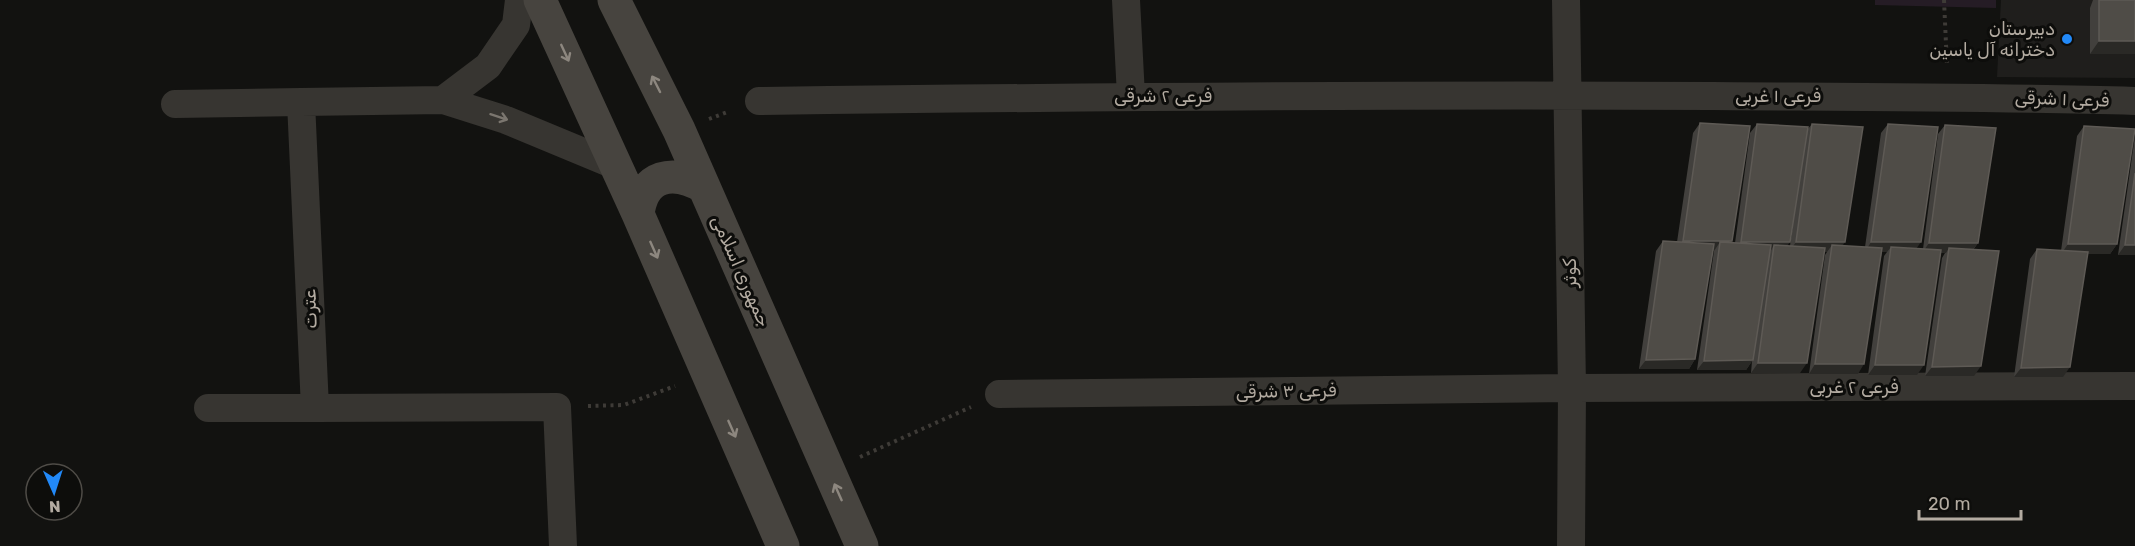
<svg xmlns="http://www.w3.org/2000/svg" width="2135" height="546" viewBox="0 0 2135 546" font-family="Rubik,Cairo,sans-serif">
  <rect width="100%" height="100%" fill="#121210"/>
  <!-- built -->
  <path fill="#1f1e1c" d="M 2001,0 L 2135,0 L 2135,78 L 1997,77 Z"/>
  <!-- green -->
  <path fill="#251c25" d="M 1875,0 L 1996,0 L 1996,8 L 1875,5 Z"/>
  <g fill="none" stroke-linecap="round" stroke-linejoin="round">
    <!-- path -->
    <path stroke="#3e3b37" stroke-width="4" stroke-dasharray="3 4.5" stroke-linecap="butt" d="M 1944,0 L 1947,66
      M 709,119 L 730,111
      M 588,406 L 624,405 L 675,386
      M 860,457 L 971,407"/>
    <!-- street -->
    <path stroke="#373531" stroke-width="28" d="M 519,0 L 516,25 L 488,66 L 443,100 L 301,102 L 315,408 L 557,407 L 563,546
      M 1126,0 L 1131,96
      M 1566,0 L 1572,388 L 1571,546
      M 443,100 L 506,120 L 617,166
      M 759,101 C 1077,97 1395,94 1713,96 C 1854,97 1994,97 2135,101
      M 175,104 L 301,102
      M 999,394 L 1572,388 L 2135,386
      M 208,408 L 315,408"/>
    <!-- secondary -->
    <path stroke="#47443f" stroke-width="33" d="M 540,0 L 638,214 L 783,546
      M 614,0 L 679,130 L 862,546
      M 638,214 C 643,174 673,169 704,187"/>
  </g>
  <!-- wall -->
  <path fill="#42403d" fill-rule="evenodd" d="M 2093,0 L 2135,0 L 2135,54 L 2090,54 L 2090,8 Z
    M 1700,123 L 1731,243 L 1735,243 L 1750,133 L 1757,124 L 1807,130 L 1812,124 L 1842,246 L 1865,247 L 1881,133 L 1888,124 L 1916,248 L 1923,249 L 1938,134 L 1945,125 L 1978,243 L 1973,250 L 1974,376 L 1925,376 L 1942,258 L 1945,253 L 1941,253 L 1917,375 L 1868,375 L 1884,256 L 1887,252 L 1882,252 L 1858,374 L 1809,374 L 1825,255 L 1827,252 L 1824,252 L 1800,373 L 1751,373 L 1752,361 L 1746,370 L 1697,370 L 1714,251 L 1713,251 L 1695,359 L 1689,369 L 1639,369 L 1656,251 L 1663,241 L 1677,242 L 1693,133 ZM 1793,224 L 1790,246 L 1787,246 Z
    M 2084,126 L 2117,244 L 2110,254 L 2087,254 L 2063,377 L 2014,377 L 2030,259 L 2037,249 L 2061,251 L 2077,136 Z
    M 2135,136 L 2135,255 L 2118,255 Z"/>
  <!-- shaded-wall -->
  <path fill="#2a2926" d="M 2099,41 L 2135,41 L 2135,54 L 2090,54 Z
    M 1683,241 L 1732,241 L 1725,251 L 1720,242 L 1714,251 L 1676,251 Z
    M 1741,242 L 1790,242 L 1783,252 L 1774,245 L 1770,252 L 1734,252 Z
    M 1796,242 L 1845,242 L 1838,252 L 1832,245 L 1827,252 L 1789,252 Z
    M 1871,242 L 1921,242 L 1914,252 L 1891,247 L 1887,252 L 1865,252 Z
    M 1929,243 L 1978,243 L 1971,252 L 1949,248 L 1946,253 L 1922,253 Z
    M 2068,244 L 2117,244 L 2110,254 L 2061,254 Z
    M 2125,245 L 2135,245 L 2135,255 L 2118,255 Z
    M 1695,359 L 1689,369 L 1639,369 L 1646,360 Z
    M 1753,360 L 1746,370 L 1697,370 L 1704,361 Z
    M 1758,363 L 1807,363 L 1800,373 L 1751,373 Z
    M 1815,364 L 1864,364 L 1858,374 L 1809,374 Z
    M 1875,365 L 1924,365 L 1917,375 L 1868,375 Z
    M 1981,366 L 1974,376 L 1925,376 L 1932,367 Z
    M 2070,367 L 2063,377 L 2014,377 L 2021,368 Z"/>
  <!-- building -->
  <path fill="#4f4c47" stroke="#5e5a55" stroke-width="1.5" d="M 2099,0 L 2135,0 L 2135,41 L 2099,41 Z
    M 1700,123 L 1750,126 L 1732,241 L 1683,241 Z
    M 1757,124 L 1808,127 L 1790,242 L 1741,242 Z
    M 1812,124 L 1863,127 L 1845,242 L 1796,242 Z
    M 1888,124 L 1938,127 L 1921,242 L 1871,242 Z
    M 1945,125 L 1996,128 L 1978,243 L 1929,243 Z
    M 2084,126 L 2135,129 L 2117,244 L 2068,244 Z
    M 2135,173 L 2135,245 L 2125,245 Z
    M 1663,241 L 1714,244 L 1695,359 L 1646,360 Z
    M 1720,242 L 1771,245 L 1753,360 L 1704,361 Z
    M 1774,245 L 1825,248 L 1807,363 L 1758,363 Z
    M 1832,245 L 1882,248 L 1864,364 L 1815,364 Z
    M 1891,247 L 1941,250 L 1924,365 L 1875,365 Z
    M 1949,248 L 1999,251 L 1981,366 L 1932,367 Z
    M 2037,249 L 2088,252 L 2070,367 L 2021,368 Z"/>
  <!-- one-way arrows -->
  <defs><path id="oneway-shaft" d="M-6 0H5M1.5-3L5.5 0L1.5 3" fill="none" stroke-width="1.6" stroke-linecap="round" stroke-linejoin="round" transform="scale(1.5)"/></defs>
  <g stroke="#8d877f">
    <use href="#oneway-shaft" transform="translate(565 53) rotate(65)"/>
    <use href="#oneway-shaft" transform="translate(656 84) rotate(-117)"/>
    <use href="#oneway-shaft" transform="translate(654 250) rotate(66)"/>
    <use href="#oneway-shaft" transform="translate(732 429) rotate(66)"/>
    <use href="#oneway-shaft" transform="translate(838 492) rotate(-114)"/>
  </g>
  <use stroke="#7b766f" href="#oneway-shaft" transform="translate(499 117) rotate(18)"/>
  <!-- markers -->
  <circle fill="#2289f8" stroke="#0d0d0b" stroke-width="2" cx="2067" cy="39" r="6"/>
  <g text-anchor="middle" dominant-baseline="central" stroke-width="6" stroke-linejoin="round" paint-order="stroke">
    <!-- poi labels -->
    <g font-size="18" fill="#b3aba1" stroke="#0d0d0b" text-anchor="end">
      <text x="2055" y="29">دبیرستان<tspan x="2055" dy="21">دخترانه آل یاسین</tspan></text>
    </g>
    <!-- street labels -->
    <g font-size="18" fill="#b3aba1" stroke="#0d0d0b">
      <text x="1163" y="96">فرعی ۲ شرقی</text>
      <text x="1778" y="96">فرعی ۱ غربی</text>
      <text transform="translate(2062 99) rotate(2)">فرعی ۱ شرقی</text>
      <text transform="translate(741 271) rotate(66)">جمهوری اسلامی</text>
      <text transform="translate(1570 273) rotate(-91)">کوثر</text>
      <text transform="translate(310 309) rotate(-92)">عترت</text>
      <text x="1854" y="387">فرعی ۲ غربی</text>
      <text transform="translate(1286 391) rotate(-1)">فرعی ۳ شرقی</text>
    </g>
  </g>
  <!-- north arrow -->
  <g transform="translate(54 492) rotate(177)"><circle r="28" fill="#0d0d0b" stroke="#4f4c47" stroke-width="1.5"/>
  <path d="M0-4.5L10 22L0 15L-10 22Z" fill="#2289f8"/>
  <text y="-9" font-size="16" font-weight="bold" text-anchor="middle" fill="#b3aba1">N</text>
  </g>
  <!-- scale -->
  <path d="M1919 510v9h102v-9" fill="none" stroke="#b3aba1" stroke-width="3"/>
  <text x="1928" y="510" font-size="18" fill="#b3aba1" stroke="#0d0d0b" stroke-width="4.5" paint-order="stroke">20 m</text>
</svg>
